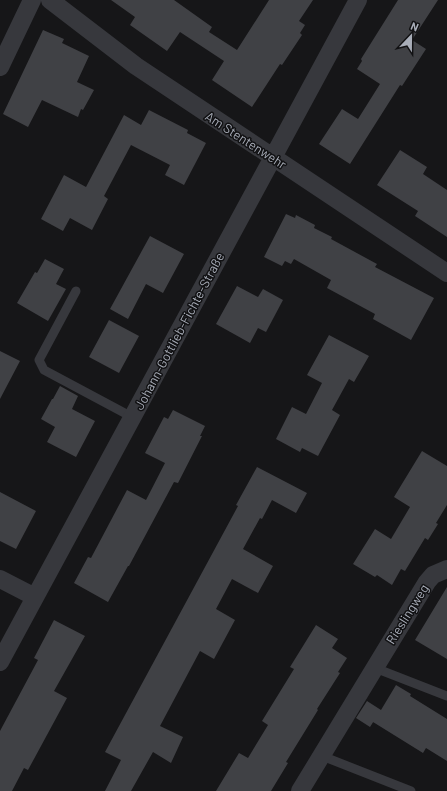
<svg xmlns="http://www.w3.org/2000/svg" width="447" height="791" viewBox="0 0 447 791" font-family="Barlow,sans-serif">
  <rect width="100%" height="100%" fill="#161618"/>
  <!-- building -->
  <path fill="#404145" d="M 111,0 L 174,0 L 212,27 L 209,32 L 237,50 L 269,0 L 313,0 L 299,21 L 305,25 L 300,33 L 302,35 L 282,65 L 280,64 L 252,107 L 212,80 L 224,61 L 180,32 L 167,51 L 130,25 L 135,17 Z
    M 398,0 L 438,0 L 412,40 L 426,49 L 402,86 L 400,85 L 350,164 L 319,144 L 342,109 L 358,119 L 380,84 L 357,69 L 362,61 L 361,59 Z
    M 43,30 L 64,39 L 62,43 L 89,56 L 77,82 L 94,90 L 83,110 L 81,109 L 78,117 L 42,100 L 28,127 L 3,114 Z
    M 149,110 L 188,130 L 187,133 L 206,143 L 184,185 L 165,175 L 170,165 L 131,145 L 104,196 L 108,199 L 92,230 L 70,218 L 63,231 L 41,219 L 64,175 L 86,187 L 124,115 L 141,125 Z
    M 400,150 L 427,167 L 423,174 L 447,190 L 447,237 L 415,216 L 418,211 L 377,185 Z
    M 286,214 L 295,218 L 296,215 L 315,225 L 314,228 L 332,237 L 331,239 L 377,264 L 375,267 L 434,298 L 411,340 L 373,319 L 375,314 L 327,288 L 331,280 L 294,259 L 291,264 L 285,261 L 282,266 L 264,257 Z
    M 150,236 L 184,254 L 163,293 L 146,284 L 128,319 L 110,309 Z
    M 45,259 L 64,269 L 56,284 L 66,289 L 48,321 L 17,303 L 35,272 L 37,273 Z
    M 237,286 L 258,297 L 263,289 L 283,300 L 266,332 L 258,328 L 250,343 L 216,324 Z
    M 109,320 L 139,336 L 119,373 L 89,357 Z
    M 329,335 L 369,356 L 354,382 L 349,379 L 332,410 L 340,415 L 318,456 L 302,448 L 300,452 L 276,439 L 292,407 L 306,414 L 322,383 L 307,375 Z
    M 0,351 L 20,361 L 0,399 Z
    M 60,386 L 78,396 L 72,409 L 95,421 L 76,457 L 47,442 L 55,427 L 41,419 L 52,399 L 53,399 Z
    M 173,410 L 205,426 L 200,436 L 202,436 L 178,483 L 174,482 L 129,566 L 128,566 L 108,602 L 74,583 L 88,557 L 91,558 L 127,490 L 146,500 L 165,463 L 145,453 L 164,417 L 168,419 Z
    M 422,451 L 447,466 L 447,505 L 436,523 L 438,524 L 428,540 L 425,538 L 405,571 L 401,569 L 392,585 L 377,575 L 375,577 L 353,564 L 375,529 L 391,539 L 410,507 L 394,497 Z
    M 257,467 L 307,493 L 296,513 L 272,500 L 262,519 L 260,518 L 243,549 L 273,566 L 258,593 L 232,579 L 216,609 L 235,620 L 214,659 L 200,651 L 160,726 L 183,737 L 171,763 L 153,752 L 131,791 L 105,791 L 121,760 L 105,752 L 238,506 L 236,505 Z
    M 0,492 L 36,511 L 16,549 L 0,541 Z
    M 447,587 L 447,659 L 415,640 Z
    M 54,620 L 85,636 L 54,691 L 67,698 L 28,770 L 24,768 L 12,791 L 0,791 L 0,731 L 38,660 L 34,658 Z
    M 316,625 L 338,639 L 332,648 L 347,658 L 338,672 L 340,673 L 317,709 L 318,710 L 286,762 L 288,763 L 271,791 L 216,791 L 239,753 L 248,758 L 268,725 L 262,721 L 294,669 L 290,667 Z
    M 396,685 L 411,694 L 410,696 L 447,719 L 447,761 L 426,748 L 423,753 L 373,722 L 377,716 L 370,727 L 356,718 L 367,701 L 381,710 Z"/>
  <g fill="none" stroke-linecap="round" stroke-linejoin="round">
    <!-- lane -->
    <path stroke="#37383d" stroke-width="9" d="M 76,291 L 39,360 L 44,370 L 132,417
      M 375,668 L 447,696
      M 322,756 L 411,791"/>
    <!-- street -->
    <path stroke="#37383d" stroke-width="18" d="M 50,0 L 136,66 L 447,273
      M 0,67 L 32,0
      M 0,579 L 35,597
      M 0,662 L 358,0
      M 300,791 L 427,582 L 433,575 L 447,569"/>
  </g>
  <g text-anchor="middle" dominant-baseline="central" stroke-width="3" stroke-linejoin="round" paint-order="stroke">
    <!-- street labels -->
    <g font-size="13" fill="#a8adb8" stroke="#111113">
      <text transform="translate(246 140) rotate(33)">Am Stentenwehr</text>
      <text transform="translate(179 331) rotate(-62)">Johann-Gottlieb-Fichte-Straße</text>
      <text transform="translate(407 614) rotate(-58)">Rieslingweg</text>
    </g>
  </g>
  <!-- north arrow -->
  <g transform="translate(411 36) rotate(22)" stroke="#111113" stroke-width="3" paint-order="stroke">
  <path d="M0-3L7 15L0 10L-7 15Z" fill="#a8adb8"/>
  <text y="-6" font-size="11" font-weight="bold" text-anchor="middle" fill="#a8adb8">N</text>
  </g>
</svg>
